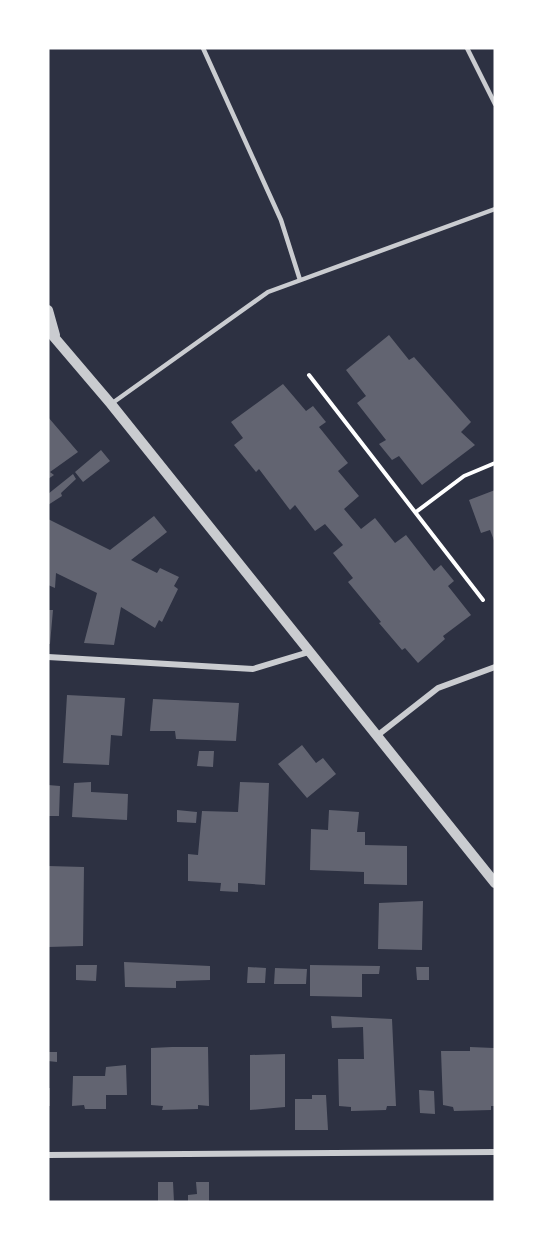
<svg xmlns="http://www.w3.org/2000/svg" width="543" height="1250" viewBox="0 0 543 1250" font-family="'Space Grotesk',sans-serif">
  <rect width="100%" height="100%" fill="#2d3142"/>
  <!-- building -->
  <path fill="#626471" d="M 389,335 L 409,360 L 414,357 L 471,422 L 461,432 L 475,445 L 422,485 L 399,456 L 392,460 L 379,444 L 386,440 L 357,403 L 366,396 L 346,370 Z
    M 283,384 L 306,411 L 313,406 L 326,422 L 319,427 L 348,463 L 338,471 L 359,496 L 344,509 L 361,529 L 375,518 L 395,543 L 406,535 L 434,571 L 441,565 L 454,581 L 448,586 L 471,615 L 443,636 L 445,639 L 418,663 L 405,648 L 402,650 L 379,623 L 381,622 L 348,582 L 353,578 L 333,553 L 343,545 L 325,524 L 315,531 L 295,505 L 290,510 L 259,469 L 256,472 L 234,445 L 243,438 L 231,422 Z
    M 48,417 L 78,452 L 50,472 L 54,475 L 48,479 Z
    M 101,450 L 110,461 L 83,482 L 75,472 Z
    M 73,474 L 76,479 L 61,493 L 62,496 L 48,505 L 48,494 Z
    M 495,490 L 495,543 L 490,530 L 481,533 L 469,500 Z
    M 154,516 L 167,532 L 131,560 L 157,573 L 160,568 L 179,577 L 174,586 L 178,589 L 162,622 L 159,620 L 155,628 L 121,607 L 114,645 L 84,643 L 97,593 L 56,573 L 55,588 L 48,585 L 48,519 L 110,550 Z
    M 48,610 L 53,610 L 50,644 L 48,644 Z
    M 67,695 L 125,698 L 122,736 L 111,735 L 109,765 L 63,763 Z
    M 153,699 L 239,703 L 236,741 L 176,739 L 175,731 L 150,731 Z
    M 302,745 L 316,763 L 323,758 L 336,774 L 307,798 L 278,764 Z
    M 199,751 L 214,751 L 213,767 L 197,766 Z
    M 91,782 L 91,792 L 128,794 L 127,820 L 72,817 L 74,783 Z
    M 240,782 L 269,783 L 265,885 L 238,883 L 238,892 L 220,891 L 221,883 L 188,881 L 188,854 L 198,855 L 202,811 L 238,812 Z
    M 48,785 L 60,786 L 59,816 L 48,816 Z
    M 177,810 L 197,812 L 196,823 L 177,822 Z
    M 329,810 L 359,812 L 357,832 L 365,832 L 365,845 L 407,846 L 407,885 L 364,884 L 364,872 L 310,870 L 311,829 L 328,830 Z
    M 48,866 L 84,867 L 83,946 L 48,947 Z
    M 423,901 L 422,950 L 378,949 L 379,903 Z
    M 124,962 L 210,966 L 210,980 L 176,981 L 176,988 L 125,987 Z
    M 76,965 L 97,965 L 96,981 L 76,980 Z
    M 310,965 L 380,966 L 379,974 L 362,974 L 362,997 L 310,996 Z
    M 248,967 L 266,968 L 265,983 L 247,983 Z
    M 416,967 L 429,967 L 429,980 L 417,980 Z
    M 275,968 L 307,969 L 306,984 L 274,984 Z
    M 331,1016 L 392,1019 L 396,1106 L 387,1106 L 386,1110 L 351,1111 L 351,1107 L 339,1106 L 338,1059 L 364,1059 L 363,1027 L 332,1028 Z
    M 172,1047 L 208,1047 L 209,1106 L 198,1105 L 198,1109 L 162,1110 L 163,1106 L 151,1105 L 151,1048 Z
    M 470,1047 L 494,1048 L 495,1106 L 491,1106 L 491,1110 L 454,1111 L 453,1107 L 443,1105 L 441,1051 L 470,1051 Z
    M 48,1052 L 57,1052 L 57,1062 L 48,1061 Z
    M 285,1054 L 285,1107 L 250,1110 L 250,1055 Z
    M 126,1065 L 127,1095 L 106,1095 L 106,1109 L 85,1109 L 84,1105 L 72,1106 L 73,1076 L 105,1076 L 106,1067 Z
    M 48,1088 L 50,1088 L 50,1106 L 48,1106 Z
    M 419,1090 L 434,1091 L 435,1114 L 420,1113 Z
    M 312,1095 L 326,1095 L 328,1130 L 295,1130 L 295,1099 L 312,1099 Z
    M 158,1182 L 173,1182 L 174,1202 L 158,1202 Z
    M 196,1182 L 209,1182 L 209,1202 L 188,1202 L 188,1195 L 197,1194 Z"/>
  <g fill="none" stroke-linecap="round" stroke-linejoin="round">
    <!-- path -->
    <path stroke="#fff" stroke-width="4" d="M 309,375 L 483,600
      M 416,512 L 464,476 L 495,463"/>
    <!-- service -->
    <path stroke="#caccd0" stroke-width="4.5" d="M 203,48 L 281,220 L 300,280
      M 467,48 L 495,104
      M 111,404 L 268,292 L 495,209"/>
    <!-- minor -->
    <path stroke="#caccd0" stroke-width="6" d="M 48,657 L 253,669 L 309,652
      M 378,735 L 438,688 L 495,667
      M 48,1155 L 495,1152"/>
    <!-- tertiary -->
    <path stroke="#caccd0" stroke-width="10" d="M 48,310 L 55,335
      M 48,330 L 111,404 L 495,883"/>
  </g>
  <!-- border -->
  <rect width="543" height="1250" fill="none" stroke="#ffffff" stroke-width="99"/>
</svg>
